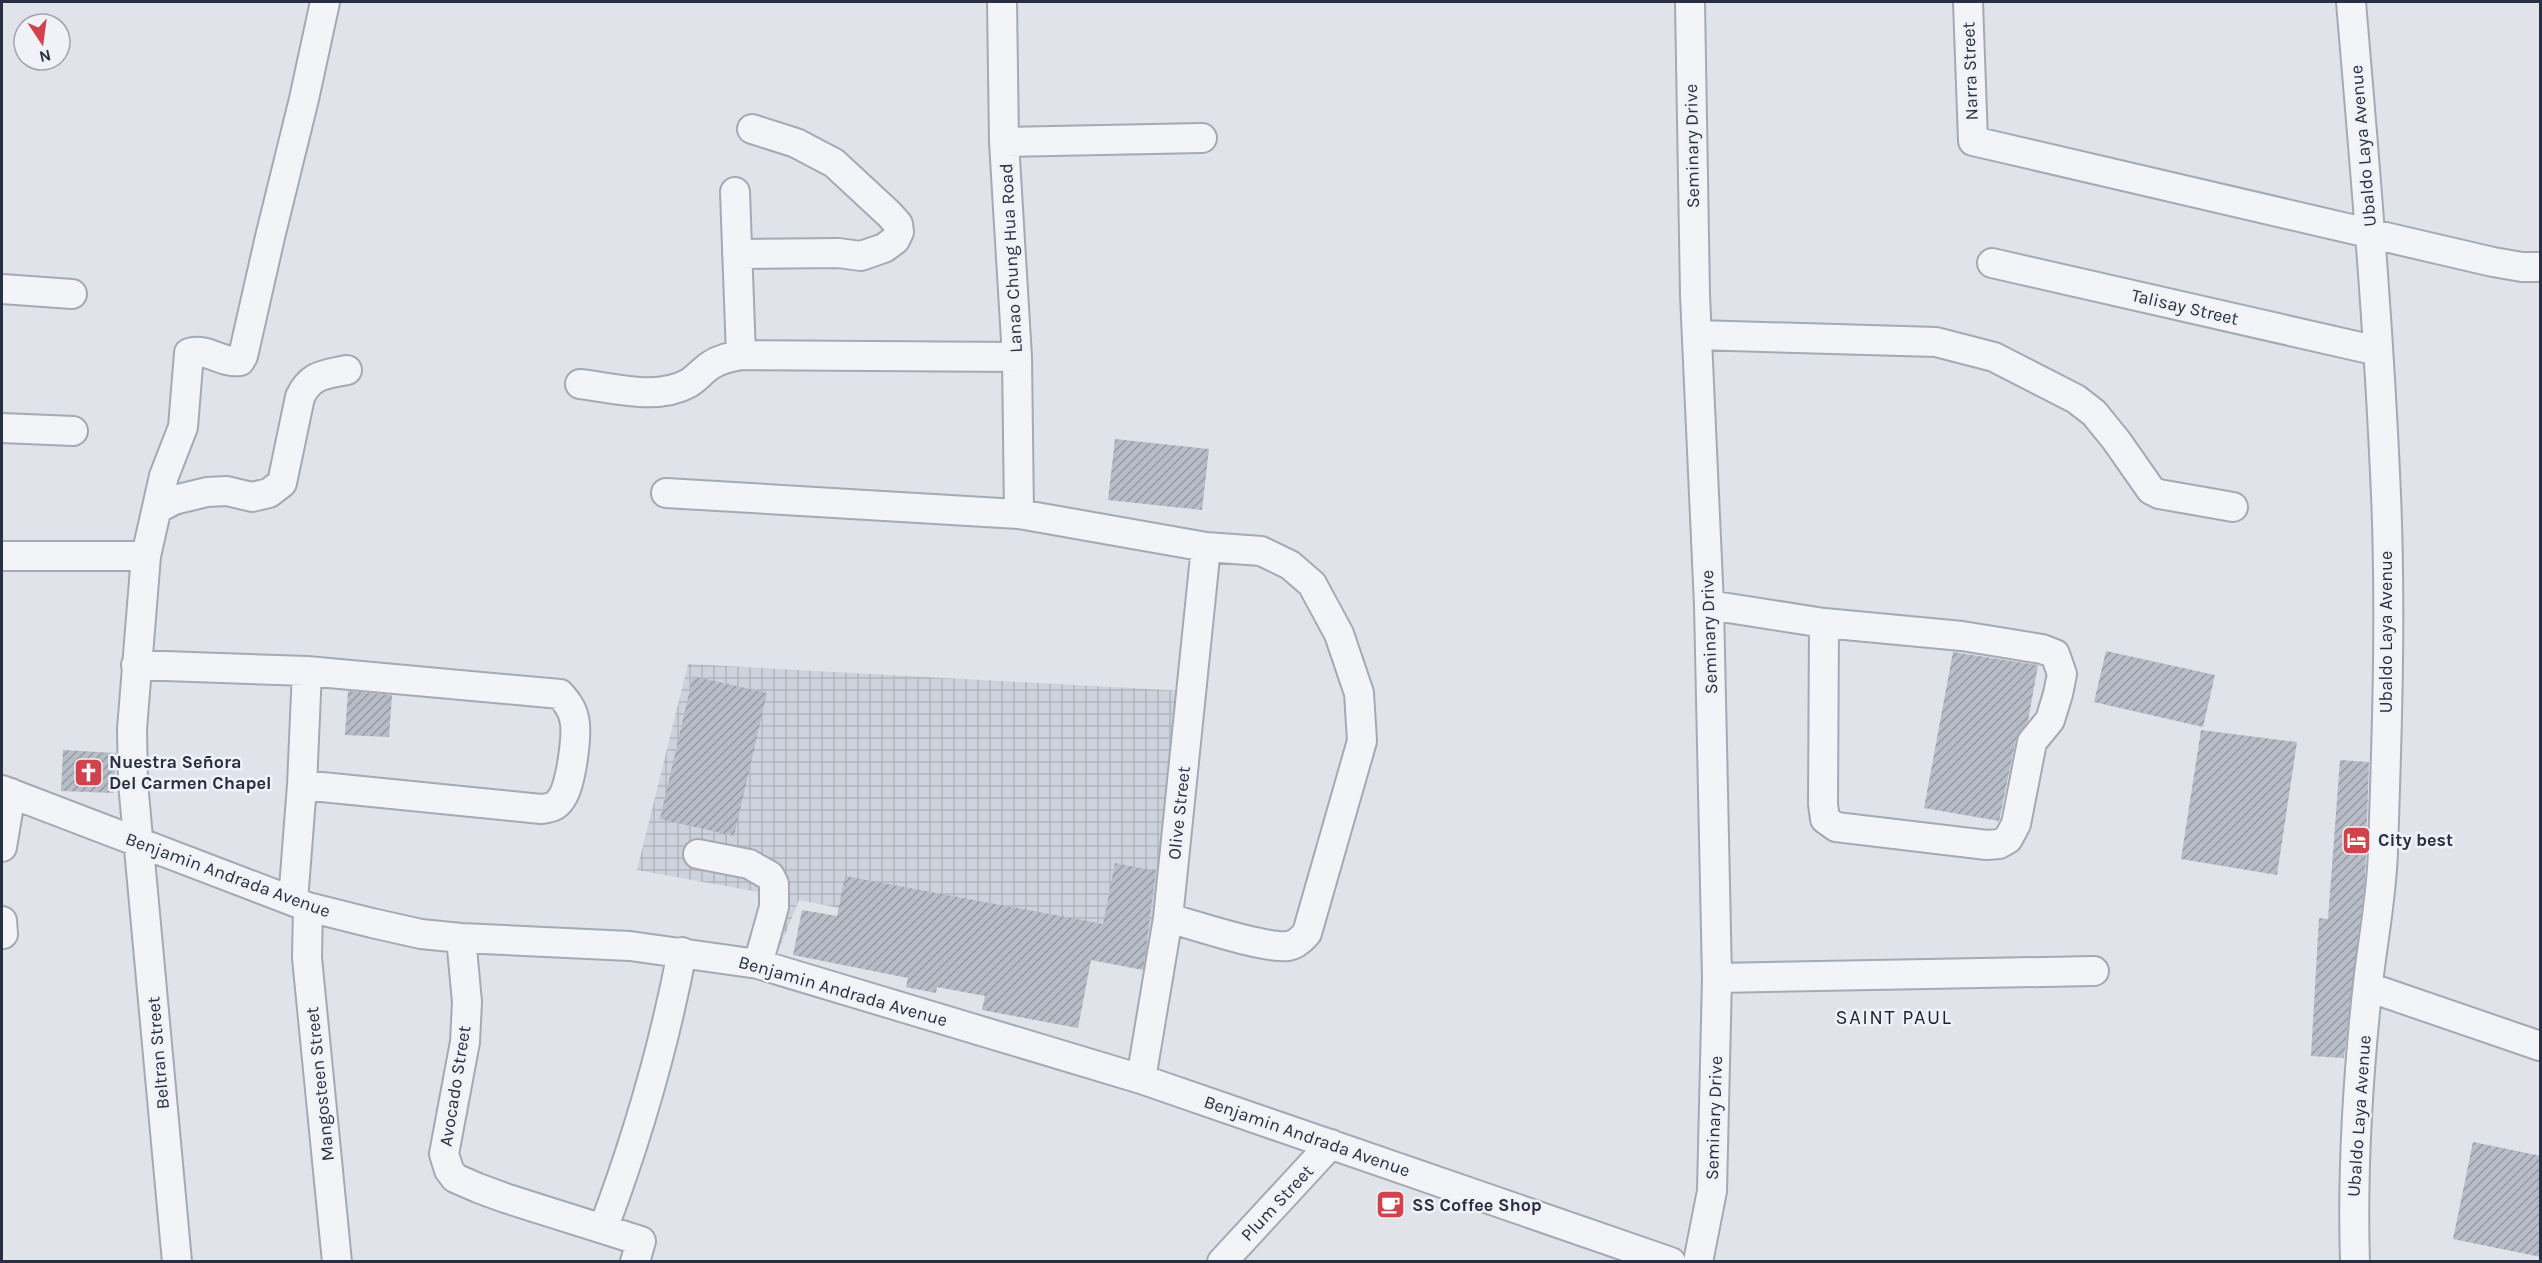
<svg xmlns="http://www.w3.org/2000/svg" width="2542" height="1263" viewBox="0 0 2542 1263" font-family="Karla,sans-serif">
  <defs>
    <pattern id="industrial-grid" width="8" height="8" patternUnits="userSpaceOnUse" patternTransform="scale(1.5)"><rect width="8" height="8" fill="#ced2dc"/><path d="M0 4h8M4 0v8" fill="none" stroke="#b1b5be"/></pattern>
    <pattern id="building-hatch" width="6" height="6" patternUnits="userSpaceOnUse" patternTransform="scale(1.5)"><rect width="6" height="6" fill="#b7bcc7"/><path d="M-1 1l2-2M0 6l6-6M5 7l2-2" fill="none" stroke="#9599a3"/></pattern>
  </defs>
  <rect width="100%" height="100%" fill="#e0e3ea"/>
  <!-- industrial -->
  <path fill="url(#industrial-grid)" d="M 688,664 L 1186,691 L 1147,970 L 799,900 L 778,952 L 748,946 L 764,893 L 637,870 Z"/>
  <!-- building -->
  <path fill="url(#building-hatch)" d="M 1115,439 L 1209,449 L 1202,510 L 1108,500 Z
    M 2106,651 L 2215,675 L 2203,727 L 2094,702 Z
    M 1953,652 L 2038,665 L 2028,721 L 2016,739 L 1999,821 L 1924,808 Z
    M 693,676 L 767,693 L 734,836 L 660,819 Z
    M 348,691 L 392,695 L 389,737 L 345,735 Z
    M 2201,730 L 2297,742 L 2277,875 L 2181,859 Z
    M 63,750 L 116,753 L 114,793 L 61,791 Z
    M 2340,760 L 2369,762 L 2365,882 L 2344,1058 L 2311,1056 L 2319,918 L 2328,919 Z
    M 1115,863 L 1156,871 L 1143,970 L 1091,960 L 1078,1028 L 982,1010 L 985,996 L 937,987 L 936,993 L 906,987 L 908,978 L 793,955 L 802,910 L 837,916 L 845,876 L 1103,924 Z
    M 2473,1142 L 2541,1156 L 2541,1257 L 2453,1239 Z"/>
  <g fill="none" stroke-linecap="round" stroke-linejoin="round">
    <defs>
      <path id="minor" d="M 1002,2 L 1004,142 L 1017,357 L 1019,514
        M 1690,2 L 1695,295 L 1709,605 L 1717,978 L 1712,1191 L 1698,1262
        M 1968,2 L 1973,141 L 2493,262 L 2522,267 L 2540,267
        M 2351,2 C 2365,166 2379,330 2386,495 C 2391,613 2387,732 2383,850 C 2382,894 2373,939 2368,983 C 2358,1075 2352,1169 2355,1262
        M 1004,142 L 1202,138
        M 735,192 L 741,355
        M 737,254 L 838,253 L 861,256 L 884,248 L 895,240 L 899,232 L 898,224 L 889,214 L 834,163 L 796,143 L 752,129
        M 1992,263 L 2378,351
        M 2,289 L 72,294
        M 1697,335 L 1936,342 L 1994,357 L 2076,399 L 2094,413 L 2116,440 L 2151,490 L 2159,494 L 2233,507
        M 580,384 C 615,388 657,401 689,383 C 697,378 703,370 711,365 C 720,359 730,357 741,355 L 1017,357
        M 2,428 L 73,431
        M 666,493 L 1019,514 L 1206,547 L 1261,551 L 1290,565 L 1312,584 L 1339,634 L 1359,693 L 1362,741 L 1307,933 C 1302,939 1296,945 1288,946 C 1264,949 1195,925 1168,918
        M 157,509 L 174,500 L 207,492 L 227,491 L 252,497 L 269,493 L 282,483 L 300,397 C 311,374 324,375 347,370
        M 2,556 L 146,556
        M 1709,605 L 1824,623 L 1962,636 L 2042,649 L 2055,654 L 2062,674 L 2058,694 L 2050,720 L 2032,742 L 2016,824 L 2008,839 L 1999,844 L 1987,845 L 1836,827 L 1825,819 L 1823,804 L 1824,623
        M 136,665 L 307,671 L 560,694 C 566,701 572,708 574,718 C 578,733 571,787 561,799 C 556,807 550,808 541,809 L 302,785
        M 2,790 L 308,907 L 372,923 L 421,934 L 461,938 L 630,946 L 758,964 L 1141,1079 L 1671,1262
        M 2,847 L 11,793
        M 698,854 L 749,864 L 770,876 L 774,884 L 774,907 L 758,964
        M 293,901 L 302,785 L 307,671
        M 308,907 L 307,958 L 337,1262
        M 2,921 L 3,934
        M 461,938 L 467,1002 L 465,1042 L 444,1154 L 449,1170 L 455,1178 L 478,1188 L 505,1198 L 641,1241 L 635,1262
        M 1717,978 L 2094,971
        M 2368,987 L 2540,1046
        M 1141,1079 L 1168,918 L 1206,547
        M 603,1229 C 637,1139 664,1047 682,952
        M 177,1262 L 133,783 L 132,729 L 146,556 L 164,476 L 183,427 L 189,353 C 206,347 223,364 240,361 L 243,356 L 270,237 L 304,99 L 325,2
        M 1222,1262 L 1331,1144"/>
    </defs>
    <!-- minor casing -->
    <use href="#minor" stroke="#a5a9b4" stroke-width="32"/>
    <!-- minor -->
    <use href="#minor" stroke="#f3f4f8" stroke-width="28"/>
  </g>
  <!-- icons -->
  <defs>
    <symbol id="church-square" viewBox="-11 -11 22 22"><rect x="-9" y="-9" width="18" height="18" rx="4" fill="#d2424c" stroke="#f0f2f7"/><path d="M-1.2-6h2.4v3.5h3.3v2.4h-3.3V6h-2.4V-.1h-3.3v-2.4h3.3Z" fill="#fff"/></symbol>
    <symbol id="hotel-square" viewBox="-11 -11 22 22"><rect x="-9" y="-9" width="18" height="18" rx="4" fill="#d2424c" stroke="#f0f2f7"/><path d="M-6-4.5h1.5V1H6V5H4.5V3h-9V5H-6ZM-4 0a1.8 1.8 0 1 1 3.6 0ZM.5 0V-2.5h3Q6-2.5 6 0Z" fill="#fff"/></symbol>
    <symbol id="cafe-square" viewBox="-11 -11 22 22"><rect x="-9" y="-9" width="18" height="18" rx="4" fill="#d2424c" stroke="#f0f2f7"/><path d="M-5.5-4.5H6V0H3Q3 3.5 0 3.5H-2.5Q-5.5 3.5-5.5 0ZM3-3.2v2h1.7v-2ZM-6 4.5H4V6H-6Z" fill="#fff"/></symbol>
  </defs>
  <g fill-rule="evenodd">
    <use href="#church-square" x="72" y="756" width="33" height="33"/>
    <use href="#hotel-square" x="2340" y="824" width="33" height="33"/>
    <use href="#cafe-square" x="1374" y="1188" width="33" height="33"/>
  </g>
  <g text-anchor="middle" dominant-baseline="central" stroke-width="5" stroke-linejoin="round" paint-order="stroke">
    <!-- street labels -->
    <g font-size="18" fill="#282f42" stroke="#f0f2f7">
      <text transform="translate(1970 71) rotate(-92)">Narra Street</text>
      <text transform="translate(1692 146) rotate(-91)">Seminary Drive</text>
      <text transform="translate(2363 146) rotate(-95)">Ubaldo Laya Avenue</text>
      <text transform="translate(1011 258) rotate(-93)">Lanao Chung Hua Road</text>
      <text transform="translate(2185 307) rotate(13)">Talisay Street</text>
      <text transform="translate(1709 632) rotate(-92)">Seminary Drive</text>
      <text transform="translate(2386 632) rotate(-90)">Ubaldo Laya Avenue</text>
      <text transform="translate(1179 813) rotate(-84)">Olive Street</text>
      <text transform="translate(228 875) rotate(20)">Benjamin Andrada Avenue</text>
      <text transform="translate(843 991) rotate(16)">Benjamin Andrada Avenue</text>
      <text transform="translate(158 1053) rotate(-95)">Beltran Street</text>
      <text transform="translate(320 1084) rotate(-96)">Mangosteen Street</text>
      <text transform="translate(455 1086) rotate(-81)">Avocado Street</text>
      <text transform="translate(2359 1116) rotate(-86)">Ubaldo Laya Avenue</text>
      <text transform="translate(1714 1118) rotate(-88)">Seminary Drive</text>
      <text transform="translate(1307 1136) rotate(19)">Benjamin Andrada Avenue</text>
      <text transform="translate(1277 1203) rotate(-47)">Plum Street</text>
    </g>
    <!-- poi labels -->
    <g font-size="18" font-weight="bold" fill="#282f42" stroke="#f0f2f7" text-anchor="start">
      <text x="109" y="762">Nuestra Señora<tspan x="109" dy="21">Del Carmen Chapel</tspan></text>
      <text x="2378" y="840">City best</text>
      <text x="1412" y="1205">SS Coffee Shop</text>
    </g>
    <!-- neighbourhood labels -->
    <g font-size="20" letter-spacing="1.5" fill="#1a2132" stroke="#f0f2f7">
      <text x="1894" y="1017">SAINT PAUL</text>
    </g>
  </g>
  <!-- border -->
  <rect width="2542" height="1263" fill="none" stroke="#282f42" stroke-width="6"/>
  <!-- north arrow -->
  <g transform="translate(42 42) rotate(167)"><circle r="28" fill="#f0f2f7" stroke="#a0a4af" stroke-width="1.5"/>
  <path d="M0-4.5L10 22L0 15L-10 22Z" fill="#d2424c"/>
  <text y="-9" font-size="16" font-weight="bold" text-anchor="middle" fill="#282f42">N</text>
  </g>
</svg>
